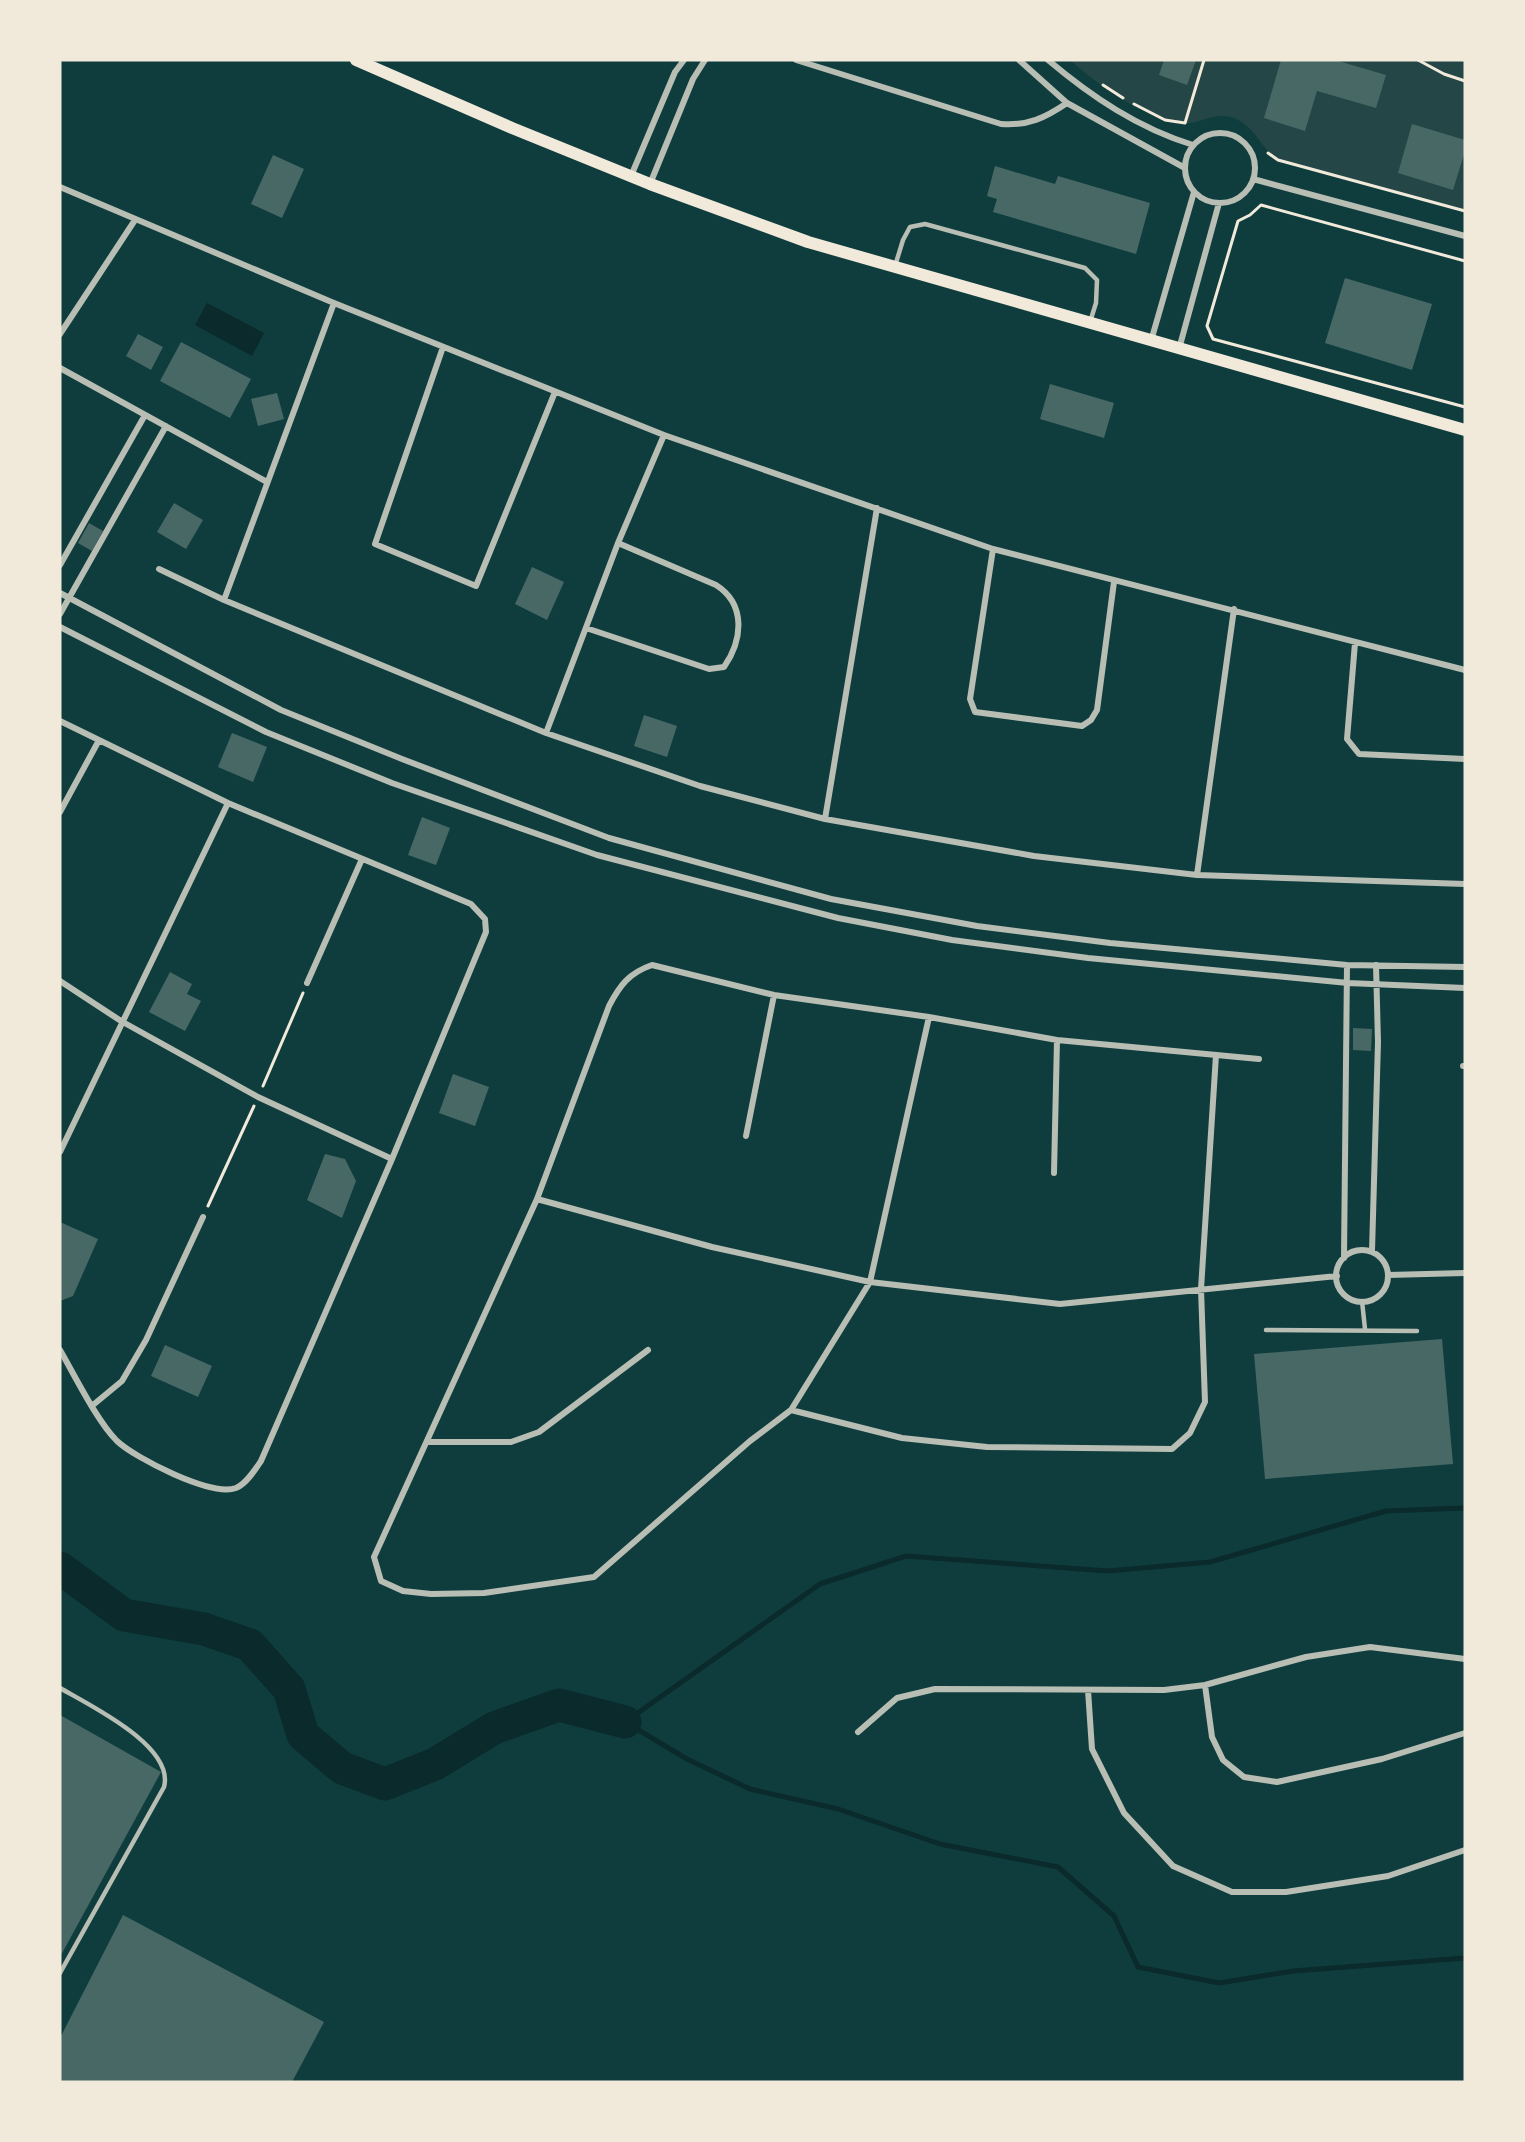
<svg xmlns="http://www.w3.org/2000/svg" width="1525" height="2142" viewBox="0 0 1525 2142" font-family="'IBM Plex Serif',serif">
  <rect width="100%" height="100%" fill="#0f3d3e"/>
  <!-- green -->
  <path fill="#244646" d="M 1070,60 L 1465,60 L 1465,211 L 1278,160 C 1261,148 1256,128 1236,119 C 1216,109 1202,125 1182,123 C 1145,119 1097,84 1070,60 Z"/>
  <!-- water -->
  <path fill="#0a2a2b" d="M 207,303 L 264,333 L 252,356 L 195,325 Z"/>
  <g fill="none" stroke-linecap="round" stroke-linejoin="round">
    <!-- stream -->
    <path stroke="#0a2a2b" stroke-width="5" d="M 1465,1508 L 1386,1511 L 1210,1562 L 1108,1571 L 906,1556 L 820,1584 L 625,1722 L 687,1759 L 750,1789 L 838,1809 L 940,1844 L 1058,1867 L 1114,1916 L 1138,1967 L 1219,1983 L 1293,1971 L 1465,1958"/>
    <!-- river -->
    <path stroke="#0a2a2b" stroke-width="33" d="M 60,1568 L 124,1615 L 204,1629 L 250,1645 L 289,1689 L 303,1735 L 342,1768 L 385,1784 L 435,1764 L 494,1728 L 559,1705 L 625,1722"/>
  </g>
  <!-- building -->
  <path fill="#486865" d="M 1164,60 L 1196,60 L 1187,85 L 1159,75 Z
    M 1281,60 L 1335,60 L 1386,75 L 1376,108 L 1317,91 L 1305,131 L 1264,118 Z
    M 1412,124 L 1465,140 L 1465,151 L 1453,190 L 1398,173 Z
    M 273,155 L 304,169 L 282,218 L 251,204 Z
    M 995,166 L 1055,184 L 1058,176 L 1150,203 L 1136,254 L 993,212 L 997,199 L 987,196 Z
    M 1345,278 L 1432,304 L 1412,370 L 1325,343 Z
    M 138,334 L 163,347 L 151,370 L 126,356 Z
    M 181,342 L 251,379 L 230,418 L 160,381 Z
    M 1050,384 L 1114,403 L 1104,438 L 1040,419 Z
    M 277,393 L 284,419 L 258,426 L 251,399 Z
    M 174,503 L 203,520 L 186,549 L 157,532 Z
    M 89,523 L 103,531 L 92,551 L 78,543 Z
    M 532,567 L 564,582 L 547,620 L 515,604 Z
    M 644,715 L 677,726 L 667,757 L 634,746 Z
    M 232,733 L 267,747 L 253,782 L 218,767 Z
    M 422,817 L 450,828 L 436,865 L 408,855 Z
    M 170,972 L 192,984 L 187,994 L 201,1001 L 185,1031 L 149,1012 Z
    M 1353,1028 L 1372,1029 L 1371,1051 L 1353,1050 Z
    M 453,1074 L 489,1087 L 475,1126 L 439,1113 Z
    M 325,1154 L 345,1159 L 356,1181 L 342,1218 L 307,1200 Z
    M 60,1222 L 98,1239 L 73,1296 L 60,1301 Z
    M 1442,1339 L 1453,1464 L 1265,1479 L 1254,1354 Z
    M 165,1345 L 212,1366 L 198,1397 L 151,1376 Z
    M 60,1715 L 161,1772 L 60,1957 Z
    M 123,1915 L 324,2022 L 292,2082 L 60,2082 L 60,2038 Z"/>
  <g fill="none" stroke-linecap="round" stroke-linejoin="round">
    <!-- path -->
    <path stroke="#f1e9da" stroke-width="3" d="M 1418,60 L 1444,74 L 1465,81
      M 1103,85 L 1123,98
      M 1134,104 L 1165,120 L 1185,123 L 1204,60
      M 1268,153 L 1278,160 L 1465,211
      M 1465,261 L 1261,205 L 1250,215 L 1238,221 L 1207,326 L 1213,339 L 1465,407
      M 263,1086 L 303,993
      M 208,1206 L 254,1106"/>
    <!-- service -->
    <path stroke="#b8beb3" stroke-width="4.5" d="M 895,266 L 903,240 L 910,227 L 925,224 L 1085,268 L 1097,280 L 1096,303 L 1090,322
      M 1362,1301 L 1365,1329
      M 1266,1330 L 1417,1331
      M 60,1688 C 89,1705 175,1746 164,1787 L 60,1973"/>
    <!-- minor -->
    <path stroke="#b8beb3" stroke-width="6" d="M 796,60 L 1001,124 C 1028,126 1045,118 1067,103
      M 1019,60 L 1067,103 L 1185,168
      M 1048,60 C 1092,97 1138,128 1193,145
      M1185 168a35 35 0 1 1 70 0a35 35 0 1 1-70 0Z
      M 631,176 L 675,72 L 684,60
      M 1253,179 L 1465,236
      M 650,184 L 693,79 L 705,60
      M 60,187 L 334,303 L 664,435 L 993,549 L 1465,670
      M 60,334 L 135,220
      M 1151,341 L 1194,192
      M 443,347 L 375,544 L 476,586 L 555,392
      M 1179,349 L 1219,203
      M 60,368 L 267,482
      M 993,549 L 970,699 L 975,712 L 1082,726 L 1091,720 L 1097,710 L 1114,582
      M 60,565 L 145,415
      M 159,569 L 224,600 L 546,733 L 700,786 L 825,819 L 1034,856 L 1197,875 L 1465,884
      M 60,593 L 281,710 L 402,759 L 609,838 L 831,899 L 977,926 L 1110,943 L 1347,965 L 1465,967
      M 224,600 L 334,303
      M 60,614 L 166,426
      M 60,627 L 266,732 L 392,783 L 597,855 L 838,918 L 952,940 L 1088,958 L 1348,983 L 1465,988
      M 586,628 L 709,669 L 724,667 C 743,640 746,604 716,585 L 618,543
      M 1355,643 L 1347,739 L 1359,754 L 1465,759
      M 60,721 L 228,803 L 471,904 L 485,919 L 486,932 L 392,1159 L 261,1461 C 255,1470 246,1484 236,1488 C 211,1497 135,1458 117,1441 C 97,1421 75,1376 60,1350
      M 546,733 L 618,543 L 664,435
      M 60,812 L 98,742
      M 825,819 L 877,508
      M 1197,875 L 1234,609
      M 60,981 L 121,1021 L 258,1097 L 392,1159
      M 307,983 L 362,859
      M 929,1017 L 870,1282 L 791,1410 L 750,1441 L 594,1577 L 484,1593 L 431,1594 L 403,1591 L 381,1581 L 374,1557 L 537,1199 L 609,1006 C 620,985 629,973 652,965 L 774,995 L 929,1017 L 1057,1040 L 1259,1059
      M 1463,1066 L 1465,1066
      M 746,1136 L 774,995
      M 60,1152 L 228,803
      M 1054,1173 L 1057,1040
      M 537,1199 L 712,1247 L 870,1282 L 1060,1304 L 1337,1276
      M1336 1276a26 26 0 1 1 52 0a26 26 0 1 1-52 0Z
      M 1372,1251 L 1378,1042 L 1376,965
      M 1344,1258 L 1347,965
      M 1388,1275 L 1465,1273
      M 93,1405 L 122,1381 L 146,1340 L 203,1217
      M 791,1410 L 902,1438 L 987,1447 L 1172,1449 L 1190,1433 L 1205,1402 L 1201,1289 L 1216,1055
      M 427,1442 L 511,1442 L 539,1432 L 648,1350
      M 1205,1685 L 1212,1737 L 1223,1760 L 1244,1777 L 1277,1782 L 1382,1759 L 1465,1733
      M 1088,1690 L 1092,1749 L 1124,1813 L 1173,1866 L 1232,1892 L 1286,1892 L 1388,1876 L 1465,1850
      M 858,1732 L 897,1698 L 935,1689 L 1164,1690 L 1205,1685 L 1306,1657 L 1370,1647 L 1465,1659"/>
    <!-- secondary -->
    <path stroke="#f1e9da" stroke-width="12" d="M 356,60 L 512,128 L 650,184 L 808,242 L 1465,430"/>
  </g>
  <!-- border -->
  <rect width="1525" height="2142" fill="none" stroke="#f1e9da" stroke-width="123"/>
</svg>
